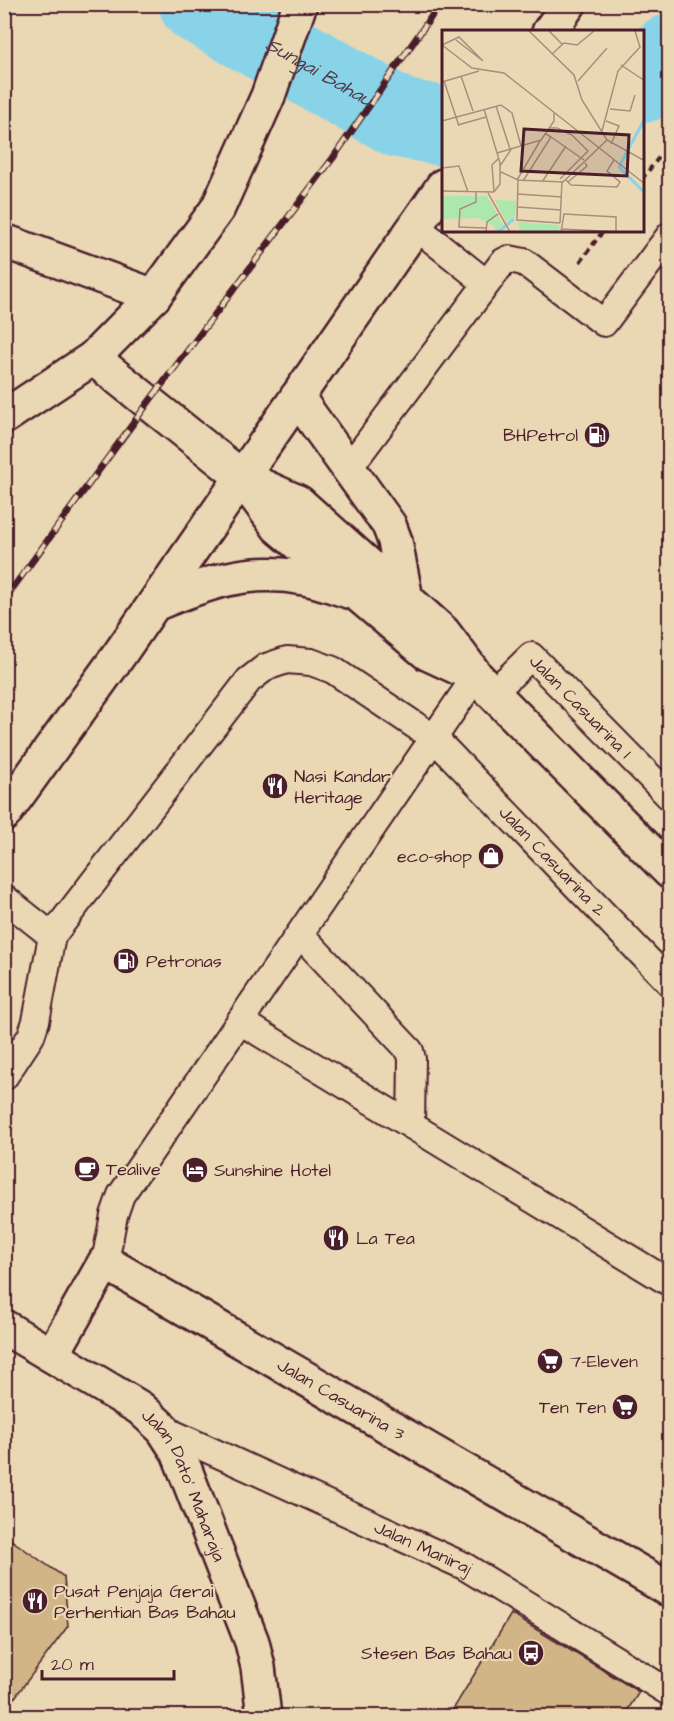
<svg xmlns="http://www.w3.org/2000/svg" width="674" height="1721" viewBox="0 0 674 1721" font-family="'Architects Daughter',sans-serif">
  <rect width="100%" height="100%" fill="#ead7b4"/>
  <filter id="ink" filterUnits="userSpaceOnUse"><feTurbulence type="fractalNoise" baseFrequency=".0167" numOctaves="2"/><feDisplacementMap in="SourceGraphic" scale="12" xChannelSelector="R" yChannelSelector="G"/><feConvolveMatrix kernelMatrix="1 2 1 2 8 2 1 2 1" color-interpolation-filters="sRGB"/></filter>
  <g filter="url(#ink)">
    <g fill="none" stroke-linecap="round" stroke-linejoin="round">
      <!-- river -->
      <g stroke="#89d3e9" stroke-width="80">
        <path id="s1" d="M 199,4 L 400,118 L 443,126"/>
        <path d="M 642,83 L 670,54"/>
      </g>
    </g>
    <!-- building -->
    <path fill="#d1b587" stroke="#4a1f2b" stroke-width="1.5" d="M 4,1535 L 64,1577 L 68,1626 L 4,1712 Z
      M 511,1614 L 639,1692 L 624,1716 L 449,1716 Z"/>
    <g fill="none" stroke-linecap="round" stroke-linejoin="round">
      <defs>
        <g id="lane">
          <path d="M 415,226 L 486,283"/>
          <path d="M 348,469 L 503,262 L 509,259 L 524,262 L 604,323 L 670,235"/>
          <path id="s2" d="M 493,693 L 531,656 L 670,797"/>
          <path d="M 4,898 L 52,936"/>
          <path d="M 300,934 L 410,1051 L 412,1059 L 411,1125"/>
          <path d="M 240,1021 L 670,1283"/>
          <path id="s3" d="M 4,1077 L 31,1036 L 36,1021 L 52,936 L 249,680 L 266,667 L 287,660 L 311,662 L 333,670 L 434,738 L 670,983"/>
          <path d="M 105,1262 L 114,1215 L 121,1195 L 476,676"/>
          <path id="s4" d="M 163,1429 L 464,1566 L 670,1693"/>
        </g>
        <g id="street">
          <path d="M 4,241 L 154,296"/>
          <path d="M 93,358 L 242,477 L 298,502 L 443,632 L 476,676 L 670,872"/>
          <path d="M 4,417 L 93,358 L 154,296 L 218,208 L 268,96 L 300,4"/>
          <path d="M 242,478 L 278,527 L 427,653 L 472,674"/>
          <path id="s5" d="M 4,1327 L 140,1408 L 163,1429 L 178,1452 L 252,1642 L 258,1667 L 264,1716"/>
          <path id="s6" d="M 52,1355 L 105,1262 L 670,1590"/>
        </g>
        <path id="secondary" d="M 549,32 L 569,4
          M 297,397 L 389,525 L 395,541 L 406,599
          M 155,604 C 206,583 249,567 304,578 C 322,581 340,589 358,594
          M 4,814 L 119,655 L 443,186"/>
      </defs>
      <!-- lane casing -->
      <use href="#lane" stroke="#4a1f2b" stroke-width="30"/>
      <!-- street casing -->
      <use href="#street" stroke="#4a1f2b" stroke-width="38"/>
      <!-- secondary casing -->
      <use href="#secondary" stroke="#4a1f2b" stroke-width="38"/>
      <!-- path -->
      <path stroke="#4a1f2b" stroke-width="4" stroke-dasharray="6 4.5" stroke-linecap="butt" d="M 642,179 L 670,143
        M 580,262 L 603,231"/>
      <!-- lane -->
      <use href="#lane" stroke="#ead7b4" stroke-width="26"/>
      <!-- street -->
      <use href="#street" stroke="#ead7b4" stroke-width="33"/>
      <!-- secondary -->
      <use href="#secondary" stroke="#ead7b4" stroke-width="33"/>
      <defs>
        <path id="rail" d="M 4,600 L 148,403 L 333,158 L 440,4"/>
      </defs>
      <!-- rail casing -->
      <use href="#rail" stroke="#4a1f2b" stroke-width="7"/>
      <!-- rail -->
      <use href="#rail" stroke="#ead7b4" stroke-width="4.5" stroke-dasharray="14" stroke-linecap="butt"/>
    </g>
  </g>
  <!-- icons -->
  <defs>
    <symbol id="fuel-disc" viewBox="-11 -11 22 22"><circle r="9.5" fill="#4a1f2b" stroke="#ead7b4"/><path d="M-5.5-6h7V0h2V4h1.3V-2.5L3-4.5l.8-.8L6-3V5H2.5V1h-1V6h-7ZM-4.2-4.7v3.2H.2V-4.7Z" fill="#fff"/></symbol>
    <symbol id="restaurant-disc" viewBox="-11 -11 22 22"><circle r="9.5" fill="#4a1f2b" stroke="#ead7b4"/><path d="M-5-6h1v4h1v-4h1v4h1v-4h1v5L-1.5 .5V6h-2V.5L-5-1ZM5-6V6H3V1.5H1.5Q1.5-4 5-6Z" fill="#fff"/></symbol>
    <symbol id="shop-disc" viewBox="-11 -11 22 22"><circle r="9.5" fill="#4a1f2b" stroke="#ead7b4"/><path d="M-5-2.5h2.3a2.7 3.5 0 0 1 5.4 0H5L5.5 6h-11ZM-1.5-2.5h3a1.5 2.3 0 0 0-3 0Z" fill="#fff"/></symbol>
    <symbol id="cafe-disc" viewBox="-11 -11 22 22"><circle r="9.5" fill="#4a1f2b" stroke="#ead7b4"/><path d="M-5.5-4.5H6V0H3Q3 3.5 0 3.5H-2.5Q-5.5 3.5-5.5 0ZM3-3.2v2h1.7v-2ZM-6 4.5H4V6H-6Z" fill="#fff"/></symbol>
    <symbol id="hotel-disc" viewBox="-11 -11 22 22"><circle r="9.5" fill="#4a1f2b" stroke="#ead7b4"/><path d="M-6-4.5h1.5V1H6V5H4.5V3h-9V5H-6ZM-4 0a1.8 1.8 0 1 1 3.6 0ZM.5 0V-2.5h3Q6-2.5 6 0Z" fill="#fff"/></symbol>
    <symbol id="supermarket-disc" viewBox="-11 -11 22 22"><circle r="9.5" fill="#4a1f2b" stroke="#ead7b4"/><path d="M-6-5.5h2.5l.6 2H6L4.5 2H-2.5L-4.4-4H-6ZM-1.5 3.2a1.3 1.3 0 1 0 .1 0ZM3 3.2a1.3 1.3 0 1 0 .1 0Z" fill="#fff"/></symbol>
    <symbol id="bus-disc" viewBox="-11 -11 22 22"><circle r="9.5" fill="#4a1f2b" stroke="#ead7b4"/><path d="M-5-6H5V4H4V6H2V4H-2V6H-4V4H-5ZM-3.5-4V0h7V-4ZM-3.5 1.2v1.5H-2V1.2ZM2 1.2v1.5H3.5V1.2Z" fill="#fff"/></symbol>
  </defs>
  <g fill-rule="evenodd">
    <use href="#fuel-disc" x="582" y="420" width="30" height="30"/>
    <use href="#restaurant-disc" x="260" y="771" width="30" height="30"/>
    <use href="#shop-disc" x="476" y="841" width="30" height="30"/>
    <use href="#fuel-disc" x="111" y="946" width="30" height="30"/>
    <use href="#cafe-disc" x="72" y="1154" width="30" height="30"/>
    <use href="#hotel-disc" x="180" y="1155" width="30" height="30"/>
    <use href="#restaurant-disc" x="321" y="1223" width="30" height="30"/>
    <use href="#supermarket-disc" x="535" y="1346" width="30" height="30"/>
    <use href="#supermarket-disc" x="610" y="1392" width="30" height="30"/>
    <use href="#restaurant-disc" x="20" y="1586" width="30" height="30"/>
    <use href="#bus-disc" x="516" y="1638" width="30" height="30"/>
  </g>
  <g text-anchor="middle" dominant-baseline="central" stroke-width="4.5" stroke-linejoin="round" paint-order="stroke">
    <!-- poi labels -->
    <g font-size="18" fill="#4a1f2b" stroke="#ead7b4" text-anchor="start">
      <text x="578" y="435" text-anchor="end">BHPetrol</text>
      <text x="294" y="776">Nasi Kandar<tspan x="294" dy="21">Heritage</tspan></text>
      <text x="472" y="856" text-anchor="end">eco-shop</text>
      <text x="146" y="961">Petronas</text>
      <text x="106" y="1169">Tealive</text>
      <text x="214" y="1170">Sunshine Hotel</text>
      <text x="356" y="1238">La Tea</text>
      <text x="570" y="1361">7-Eleven</text>
      <text x="606" y="1407" text-anchor="end">Ten Ten</text>
      <text x="54" y="1591">Pusat Penjaja Gerai<tspan x="54" dy="21">Perhentian Bas Bahau</tspan></text>
      <text x="512" y="1653" text-anchor="end">Stesen Bas Bahau</text>
    </g>
    <!-- street labels -->
    <g font-size="18" fill="#4a1f2b" stroke="#ead7b4">
      <text stroke="none"><textPath href="#s2" startOffset="124">Jalan Casuarina 1</textPath></text>
      <text stroke="none"><textPath href="#s3" startOffset="858">Jalan Casuarina 2</textPath></text>
      <text stroke="none"><textPath href="#s6" startOffset="380">Jalan Casuarina 3</textPath></text>
      <text stroke="none"><textPath href="#s5" startOffset="249">Jalan Dato' Maharaja</textPath></text>
      <text stroke="none"><textPath href="#s4" startOffset="286">Jalan Maniraj</textPath></text>
    </g>
    <!-- water labels -->
    <g font-size="20" font-style="italic" fill="#533a48" stroke="#ead7b4">
      <text stroke="none"><textPath href="#s1" startOffset="138">Sungai Bahau</textPath></text>
    </g>
  </g>
  <!-- overview -->
  <g transform="translate(442 30)">
    <rect width="202" height="202" fill="#ead7b4"/>
    <path d="M 0,166 L 45,166 L 61,195 L 53,202 L 53,197 L 37,188 L 0,189 ZM 53,170 L 74,171 L 73,187 L 64,192 ZM 76,192 L 117,195 L 118,202 L 78,202 Z" fill="#ace8ae"/>
    <path fill="none" stroke="#89d3e9" stroke-width="3" d="M 203,88 L 177,137 L 203,163M 56,202 L 72,189"/>
    <path fill="none" stroke="#aa8d7d" stroke-width="1.5" d="M 87,1 L 132,45 L 140,70 L 165,110 L 203,131M 107,1 L 120,14M 0,15 L 17,7 L 41,31 L 14,10M 0,15 L 30,38 L 62,43 L 203,154M 110,24 L 122,13 L 135,15 L 152,1M 179,35 L 203,51M 19,46 L 31,81M 2,51 L 17,96M 136,51 L 165,18M 0,52 L 37,41M 54,76 L 68,119M 42,79 L 58,133 L 58,154 L 52,162M 168,79 L 188,81 L 193,65M 0,91 L 59,75 L 70,83 L 79,116M 164,91 L 177,96 L 169,114M 16,95 L 44,87M 108,98 L 115,98 L 130,105 L 146,121 L 118,149M 160,101 L 176,41 L 198,17 L 193,1M 109,107 L 142,130M 55,123 L 99,110 L 112,91 L 112,83M 58,136 L 70,118M 0,138 L 17,136 L 26,162M 59,142 L 76,150 L 121,152 L 165,110M 75,150 L 98,111M 76,150 L 75,190 L 118,193M 124,150 L 129,155 L 175,157 L 178,152 L 165,141 L 172,130M 81,151 L 109,107 L 104,104M 100,152 L 124,116M 126,152 L 145,136 L 143,133M 0,161 L 52,162M 52,162 L 50,135 L 57,128M 46,163 L 68,202M 76,164 L 120,167M 0,167 L 0,190M 75,177 L 119,180M 118,193 L 120,151M 16,197 L 44,198M 17,197 L 18,179 L 34,172 L 34,162M 119,199 L 181,202M 44,202 L 45,192 L 56,184M 119,202 L 122,184 L 174,187 L 174,201"/>
    <path fill="#4a1f2b" fill-opacity="0.15" stroke="#4a1f2b" stroke-width="3" d="M 82,99 L 187,105 L 185,146 L 79,141 Z"/>
    <rect width="202" height="202" fill="none" stroke="#4a1f2b" stroke-width="3"/>
  </g>
  <!-- margin -->
  <rect width="674" height="1721" fill="none" stroke="#ead7b4" stroke-width="24"/>
  <rect x="12" y="12" width="650" height="1697" fill="none" stroke="#4a1f2b" stroke-width="2" filter="url(#ink)"/>
  <!-- scale -->
  <path d="M42 1670v9h132v-9" fill="none" stroke="#4a1f2b" stroke-width="3"/>
  <text x="51" y="1670" font-size="18" fill="#4a1f2b" stroke="#ead7b4" stroke-width="4.5" paint-order="stroke">20 m</text>
</svg>
